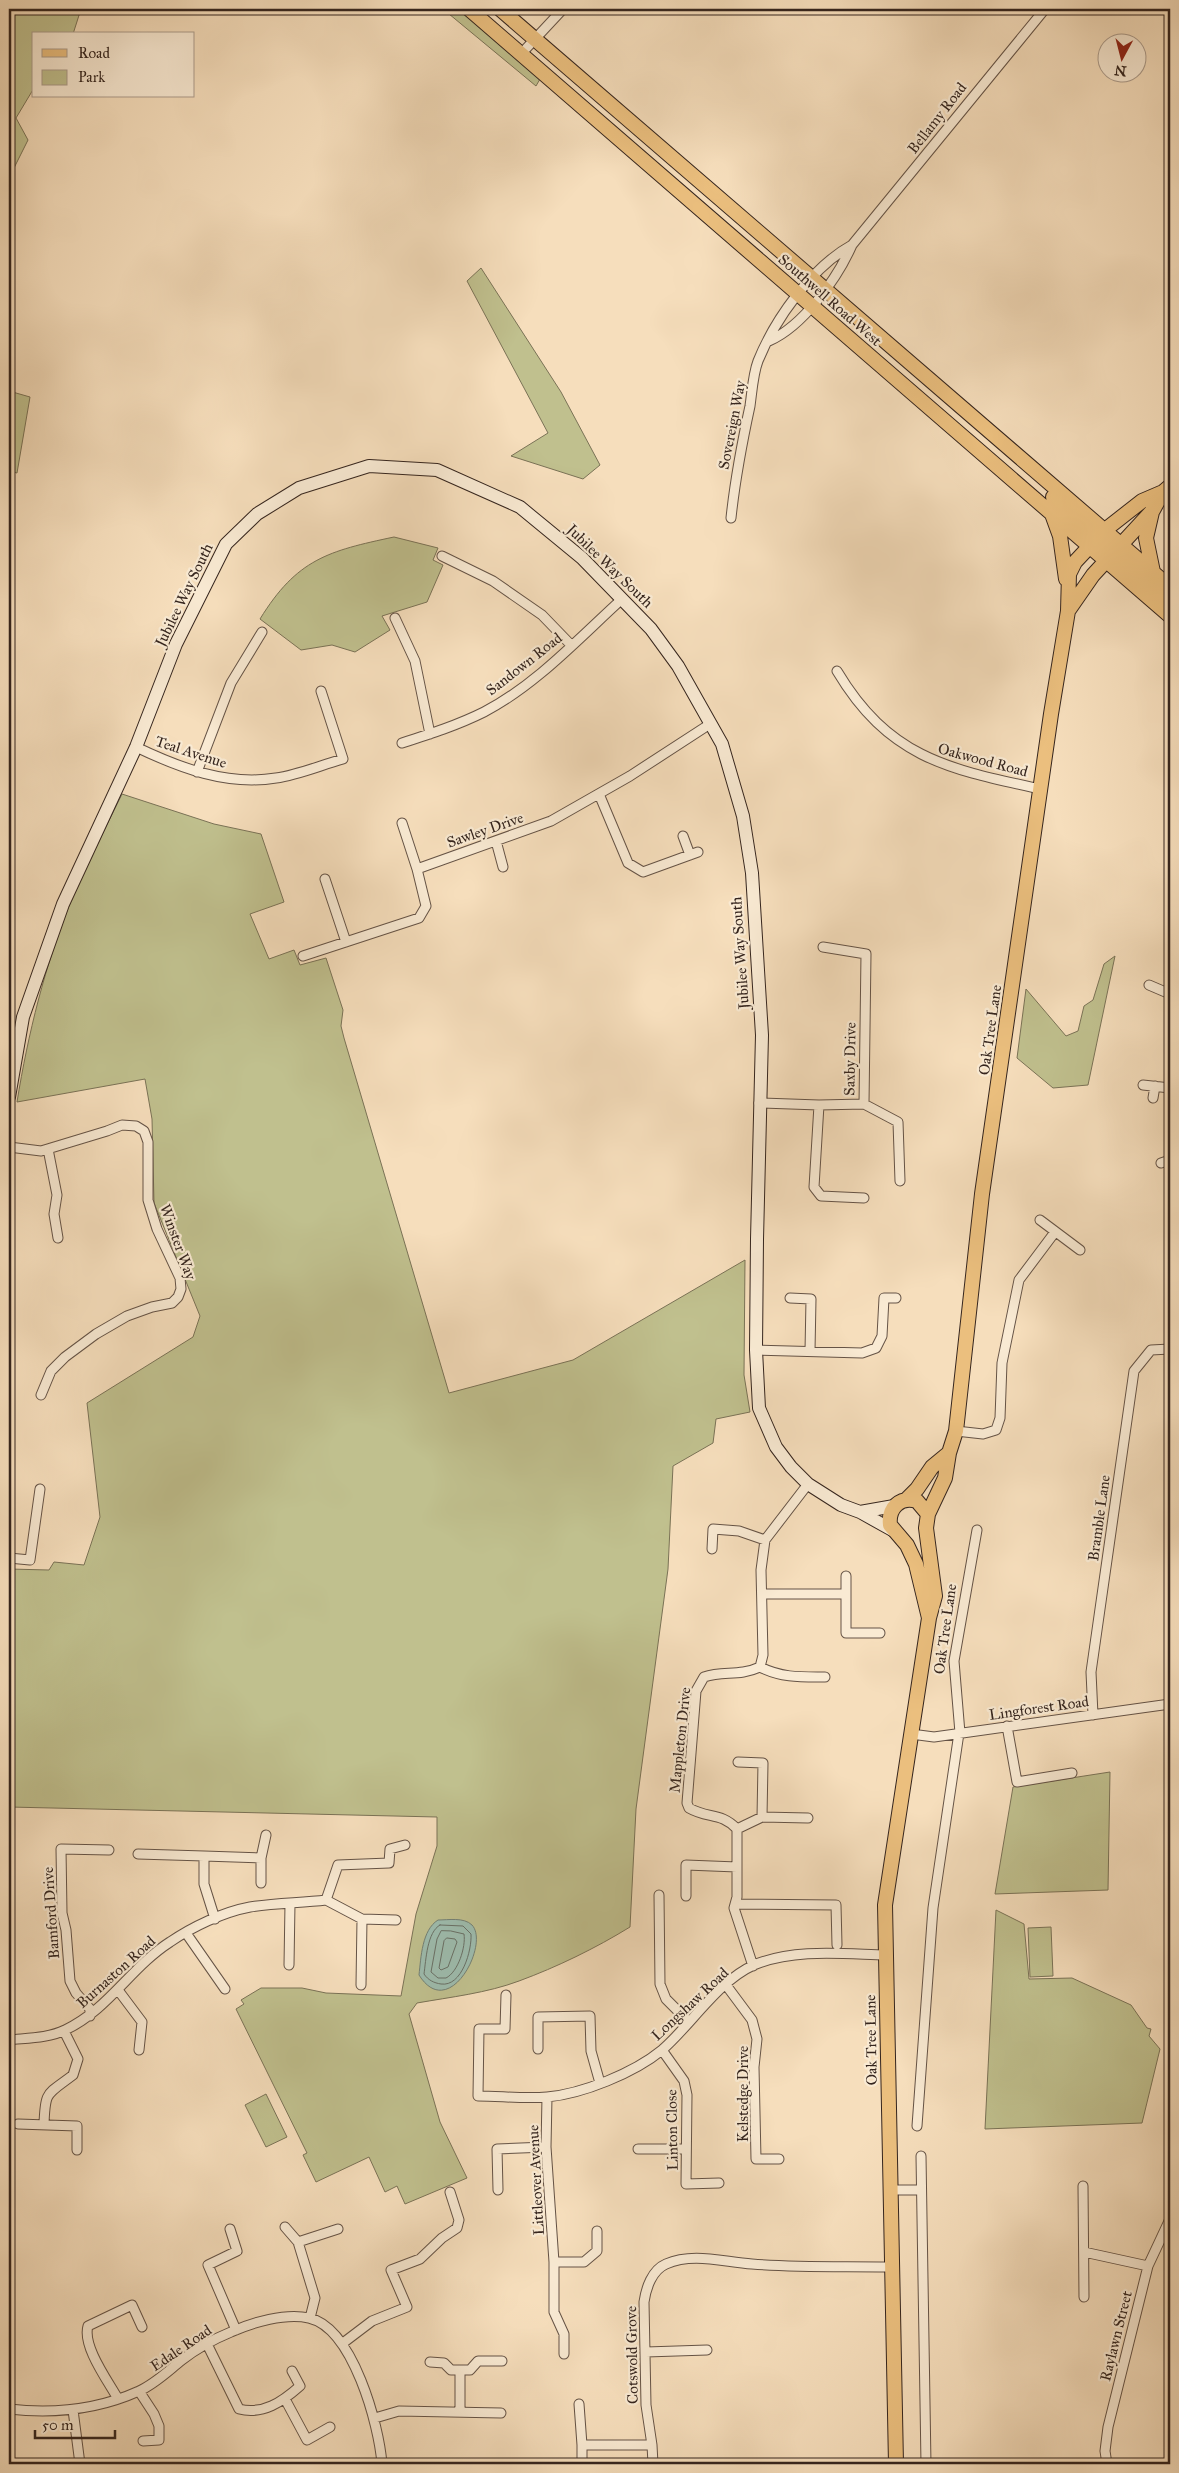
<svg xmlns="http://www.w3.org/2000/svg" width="1179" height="2473" viewBox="0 0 1179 2473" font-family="'IM FELL Great Primer',serif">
  <rect width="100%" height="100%" fill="#f6debc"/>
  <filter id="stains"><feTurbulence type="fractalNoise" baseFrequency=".004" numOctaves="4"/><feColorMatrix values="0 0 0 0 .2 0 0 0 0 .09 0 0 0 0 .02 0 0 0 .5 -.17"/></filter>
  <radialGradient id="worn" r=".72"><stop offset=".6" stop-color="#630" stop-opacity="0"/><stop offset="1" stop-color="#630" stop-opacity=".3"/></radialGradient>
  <!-- green -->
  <path fill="#c0c08e" stroke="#7a7256" d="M 9,9 L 81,9 L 73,34 L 34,34 L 34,88 L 16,118 L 28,140 L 9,178 Z
    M 443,9 L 459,9 L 540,79 L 536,86 Z
    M 481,268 L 561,392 L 600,465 L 583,479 L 511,456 L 548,433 L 467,281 Z
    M 9,391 L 30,397 L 17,473 L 9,471 Z
    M 394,537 L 438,548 L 433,560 L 443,565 L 427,602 L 382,616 L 390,630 L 355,652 L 332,645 L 301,650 L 260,619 C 297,559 328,551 394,537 Z
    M 122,794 L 214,824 L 261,834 L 284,902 L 250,914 L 269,959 L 294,950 L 300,965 L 326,958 L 343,1010 L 341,1026 L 344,1038 L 449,1393 L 573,1360 L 745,1260 L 744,1375 L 750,1412 L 716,1419 L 713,1443 L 673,1466 L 668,1569 L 636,1809 L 630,1927 C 596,1948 557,1967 519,1981 C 487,1993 451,1997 417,2003 L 409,2014 L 440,2122 L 467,2178 L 405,2204 L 397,2186 L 385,2192 L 369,2157 L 316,2182 L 303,2155 L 307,2153 L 236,2009 L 244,2004 L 241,2000 L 261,1988 L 302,1988 L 326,1993 L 401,1996 L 416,1914 L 437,1846 L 437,1817 L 9,1807 L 9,1569 L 49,1570 L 54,1562 L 84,1565 L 100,1517 L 87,1403 L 193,1337 L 200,1316 L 154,1203 L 152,1119 L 145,1079 L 17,1102 C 28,1034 45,965 71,901 C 87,864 105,829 122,794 Z
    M 1115,956 L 1088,1085 L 1053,1088 L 1017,1058 L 1026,989 L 1066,1036 L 1078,1031 L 1084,1006 L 1093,1000 L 1104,964 Z
    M 1110,1772 L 1108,1890 L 995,1894 L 1013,1787 Z
    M 996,1910 L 1024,1924 L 1029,1979 L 1072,1978 L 1131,2005 L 1147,2028 L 1151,2029 L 1149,2036 L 1160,2049 L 1142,2123 L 985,2129 Z
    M 1051,1927 L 1053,1976 L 1030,1977 L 1028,1928 Z
    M 266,2094 L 287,2137 L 266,2147 L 245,2105 Z"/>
  <!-- water -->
  <path fill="#9dbcae" stroke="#738074" d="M 438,1920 C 448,1920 464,1917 472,1925 C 490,1944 449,2023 419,1975 C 421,1957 422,1930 438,1920 Z"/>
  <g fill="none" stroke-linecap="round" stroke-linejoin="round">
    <!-- shore -->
    <path stroke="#697066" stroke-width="1" d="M 440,1925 L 463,1926 L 471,1934 C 472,1950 462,1987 441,1984 C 434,1983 428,1980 424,1974 C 426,1960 427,1932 440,1925 Z
      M 451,1931 L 464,1934 C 466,1947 458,1972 446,1978 L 438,1978 L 431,1972 L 437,1939 L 441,1931 Z
      M 447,1938 L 455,1939 L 457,1942 L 448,1967 L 441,1970 L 439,1968 L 444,1941 Z"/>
    <defs>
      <path id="street" d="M 521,54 L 563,9
        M 769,341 C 803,326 837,279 852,245 L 1045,9
        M 731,518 C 735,480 742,443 750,406 C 752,392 753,374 758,361 C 775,319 812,267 852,245
        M 442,556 L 493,581 L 542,615 L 571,645
        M 395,618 L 415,661 L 430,734
        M 837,671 C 889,758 948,769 1040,789
        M 402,743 C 430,734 458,725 484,712 C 536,685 579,638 622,599
        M 136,747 C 180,768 227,786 276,778 C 298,775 321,765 343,759 L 321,691
        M 197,772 L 231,683 L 262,632
        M 599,794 L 628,863 L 643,872 L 698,852
        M 402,823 L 417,869
        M 683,836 L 690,855
        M 496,841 L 503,867
        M 325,879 L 346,942
        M 303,956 L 419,918 L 426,906 L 417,869 L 551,821 L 630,776 L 710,724
        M 1149,985 L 1170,994
        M 1143,1085 L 1170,1088
        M 1153,1098 L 1155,1086
        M 759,1103 L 819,1105 L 864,1104 L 866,954 L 823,947
        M 864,1104 L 898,1122 L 900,1181
        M 819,1105 L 814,1187 L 821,1196 L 864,1198
        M 9,1147 L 41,1151 L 107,1131 L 122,1125 L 136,1126 L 144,1131 L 148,1142 L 148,1200 L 157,1229 L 180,1278 L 181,1289 L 178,1297 L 172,1303 L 152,1307 L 127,1316 L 96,1334 L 65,1357 L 51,1371 L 41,1395
        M 48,1149 L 57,1195 L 54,1214 L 58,1238
        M 1161,1163 L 1170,1160
        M 1040,1220 L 1080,1250
        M 790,1298 L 811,1299 L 810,1351
        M 756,1350 L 862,1353 L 876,1348 L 882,1336 L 884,1298 L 896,1298
        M 956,1431 L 983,1434 L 996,1430 L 1000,1418 L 1002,1363 L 1019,1280 L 1055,1232
        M 712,1549 L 713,1529 L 739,1531 L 765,1540
        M 9,1558 L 30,1560 L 40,1489
        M 762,1594 L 846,1594 L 846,1633 L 880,1633
        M 846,1594 L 846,1576
        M 760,1667 C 782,1678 801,1677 825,1677
        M 1093,1715 L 1091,1672 L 1134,1371 L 1151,1350 L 1170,1349
        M 1007,1726 L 1017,1782 L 1072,1773
        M 960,1733 L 954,1661 L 977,1530
        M 911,1734 L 934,1737 L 1170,1704
        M 738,1762 L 763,1763 L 762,1817
        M 737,1829 L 762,1817 L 808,1818
        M 138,1854 L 204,1856
        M 261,1883 L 261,1858 L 266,1835
        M 659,1895 L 660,1984 L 666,1999 L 688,2021
        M 686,1896 L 686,1865 L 737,1867
        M 326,1900 L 338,1865 L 389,1863 L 390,1849 L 405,1845
        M 326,1900 L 362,1919 L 396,1920
        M 737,1904 L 836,1905 L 837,1945
        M 215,1919 L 204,1884 L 204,1856 L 261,1858
        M 186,1933 L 225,1989
        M 289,1965 L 290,1904
        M 753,1966 L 734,1908 L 737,1897 L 737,1829 C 721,1812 708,1819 689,1808 L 687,1803 L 696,1691 L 704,1677 C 724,1670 738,1677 760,1667 L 763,1655 L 761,1570 L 765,1540 L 808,1484
        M 361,1985 L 362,1919
        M 726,1985 L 752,2020 L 757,2039 L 754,2067 L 756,2159 L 779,2159
        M 118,1990 L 142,2022 L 139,2050
        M 506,1995 L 505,2029 L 479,2029 L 478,2096 C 500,2096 524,2099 547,2097 C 582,2094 634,2073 662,2050 C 691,2025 718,1981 754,1965 C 794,1948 844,1954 886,1955
        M 90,2016 L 90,2009 L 76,1993 L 70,1981 L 66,1930 L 62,1913 L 61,1849 L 109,1850
        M 9,2040 C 27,2038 49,2038 65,2030 C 108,2010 131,1967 170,1942 C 192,1927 223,1912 250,1907 C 275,1903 301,1903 326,1900
        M 538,2049 L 538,2017 L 590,2016 L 591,2051 L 600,2083
        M 662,2050 L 684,2081 L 687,2095 L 686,2184 L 719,2183
        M 547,2097 L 546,2147 L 554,2262 L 554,2312 L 564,2334 L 564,2354
        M 18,2124 L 77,2126 L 77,2150
        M 44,2125 C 45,2090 47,2095 73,2075 L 78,2059 L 64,2031
        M 917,2126 L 933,1908 L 959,1733
        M 638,2149 L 685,2149
        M 921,2156 L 926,2464
        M 1083,2186 L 1084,2297
        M 498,2190 L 497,2149 L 546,2147
        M 892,2190 L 921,2190
        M 285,2227 L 298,2242
        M 230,2229 L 237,2251 L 208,2265 L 236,2330
        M 1084,2252 L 1148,2266
        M 554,2262 L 584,2262 L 597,2251 L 597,2231
        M 310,2318 L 315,2298 L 298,2242 L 338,2229
        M 343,2343 L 372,2321 L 407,2307 L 391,2270 L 420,2259 L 442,2238 L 457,2228 L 459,2220 L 450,2192
        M 207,2344 L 239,2409 C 263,2415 282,2402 300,2386 L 292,2371
        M 646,2352 L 707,2350
        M 430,2362 L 444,2363 L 451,2370 L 460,2370
        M 139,2391 L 154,2414 L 159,2426 L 159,2440 L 143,2441
        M 118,2399 C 108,2381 82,2346 88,2326 L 132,2305 L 142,2327
        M 285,2399 L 307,2440 L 330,2427
        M 579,2404 L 582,2445
        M 9,2409 C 53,2414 97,2410 139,2391 C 155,2384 168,2371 182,2360 C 196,2349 214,2339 231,2332 C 253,2322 285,2313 309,2318 C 353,2328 379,2425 382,2464
        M 73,2410 L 80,2464
        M 460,2412 L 460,2370 L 470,2370 L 478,2361 L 502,2361
        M 375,2418 L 399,2411 L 501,2413
        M 652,2445 L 653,2464
        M 582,2464 L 582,2445 L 652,2445 L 646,2405 L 644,2302 C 646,2288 652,2270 666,2264 C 693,2252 723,2262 752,2264 C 799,2268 847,2266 894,2267
        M 1107,2464 L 1105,2451 L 1108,2427 L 1148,2266 L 1170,2219"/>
      <path id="secondary" d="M 9,1097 L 23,1017 L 63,904 L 136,747 L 176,644 L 226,544 L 257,514 L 299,488 L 369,466 L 437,470 L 520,507 L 582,558 L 651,629 L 678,666 L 722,744 L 743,816 L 752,873 L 762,1035 L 757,1239 L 756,1350 L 759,1408 L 776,1447 L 791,1467 L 808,1484 L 841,1505 L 860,1512 L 894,1531
        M 860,1512 L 894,1506"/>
      <path id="primary" d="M 469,9 L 1170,616
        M 500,9 L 1170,587
        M 1053,497 L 1101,545
        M 1152,512 L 1146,538 L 1153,572
        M 1052,514 L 1060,536 L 1066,579
        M 1108,545 L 1113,552 L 1164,597 L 1170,607
        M 1068,611 L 1093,575 L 1153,510 L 1163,492
        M 906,1500 L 917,1489 L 932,1467 L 949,1453
        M 928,1514 L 945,1478 L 949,1453 L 956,1431 L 982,1194 L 1051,714 L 1068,611 L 1069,574 L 1075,562 L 1105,530 L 1142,501 L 1163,492 L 1170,486
        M 896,2464 L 885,1905 L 929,1618 L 935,1596 L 926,1528 L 928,1514 L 917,1501 C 900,1496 888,1508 890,1525 L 907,1545 L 916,1564 L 929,1618"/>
    </defs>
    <!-- street casing -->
    <use href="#street" stroke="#655346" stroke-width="11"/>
    <!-- secondary casing -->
    <use href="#secondary" stroke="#35251e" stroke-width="14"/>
    <!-- primary casing -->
    <use href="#primary" stroke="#35251e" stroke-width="16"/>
    <!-- street -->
    <use href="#street" stroke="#f9ead3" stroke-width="9"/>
    <!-- secondary -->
    <use href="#secondary" stroke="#f9ead3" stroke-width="12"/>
    <!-- primary -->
    <use href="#primary" stroke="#ebbf7e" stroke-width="14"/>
  </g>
  <g text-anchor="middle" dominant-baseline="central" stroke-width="4.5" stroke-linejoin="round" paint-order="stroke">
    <!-- street labels -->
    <g font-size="15" fill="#35251e" stroke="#f9ead3">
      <text transform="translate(937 118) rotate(-52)">Bellamy Road</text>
      <text transform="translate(830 300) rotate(41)">Southwell Road West</text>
      <text transform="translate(732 425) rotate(-79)">Sovereign Way</text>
      <text transform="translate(610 566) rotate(44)">Jubilee Way South</text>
      <text transform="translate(184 595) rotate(-64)">Jubilee Way South</text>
      <text transform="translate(524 664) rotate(-38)">Sandown Road</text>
      <text transform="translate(191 752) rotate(18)">Teal Avenue</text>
      <text transform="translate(983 760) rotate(15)">Oakwood Road</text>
      <text transform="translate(485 830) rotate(-19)">Sawley Drive</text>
      <text transform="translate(740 953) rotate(-94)">Jubilee Way South</text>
      <text transform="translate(990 1030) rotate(-82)">Oak Tree Lane</text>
      <text transform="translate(850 1059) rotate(-89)">Saxby Drive</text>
      <text transform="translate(178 1242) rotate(70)">Winster Way</text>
      <text transform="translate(1099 1518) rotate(-82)">Bramble Lane</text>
      <text transform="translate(945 1629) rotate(-82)">Oak Tree Lane</text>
      <text transform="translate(1039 1708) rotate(-8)">Lingforest Road</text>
      <text transform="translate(680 1740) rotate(-84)">Mappleton Drive</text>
      <text transform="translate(51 1913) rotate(-94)">Bamford Drive</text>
      <text transform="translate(116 1972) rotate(-42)">Burnaston Road</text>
      <text transform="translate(690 2004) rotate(-43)">Longshaw Road</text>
      <text transform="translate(871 2040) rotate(-91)">Oak Tree Lane</text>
      <text transform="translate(743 2094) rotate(-90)">Kelstedge Drive</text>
      <text transform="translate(672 2130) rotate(-91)">Linton Close</text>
      <text transform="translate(536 2180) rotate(-93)">Littleover Avenue</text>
      <text transform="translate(1116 2336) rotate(-76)">Raylawn Street</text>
      <text transform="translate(181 2348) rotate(-34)">Edale Road</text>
      <text transform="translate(632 2355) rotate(-91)">Cotswold Grove</text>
    </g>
  </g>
  <!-- margin -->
  <rect width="1179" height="2473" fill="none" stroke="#f6debc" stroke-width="30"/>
  <rect x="10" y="10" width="1159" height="2453" fill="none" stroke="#35251e" stroke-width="2.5"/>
  <rect x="15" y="15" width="1149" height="2443" fill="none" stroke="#35251e"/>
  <!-- legend -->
  <rect x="32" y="32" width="162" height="65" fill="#f9ead3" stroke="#ab9b8b"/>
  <rect x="42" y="49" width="25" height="8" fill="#ebbf7e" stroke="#ab9b8b"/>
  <text x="78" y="58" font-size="15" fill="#35251e">Road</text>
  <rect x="42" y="70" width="25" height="15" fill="#c0c08e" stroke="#ab9b8b"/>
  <text x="78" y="82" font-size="15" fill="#35251e">Park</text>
  <!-- north arrow -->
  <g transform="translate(1122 58) rotate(187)"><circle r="24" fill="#f9ead3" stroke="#ab9b8b"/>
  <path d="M0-4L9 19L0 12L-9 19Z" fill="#8f2418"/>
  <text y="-8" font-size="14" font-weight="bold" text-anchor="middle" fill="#35251e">N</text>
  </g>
  <!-- scale -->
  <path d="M35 2430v8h80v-8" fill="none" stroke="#35251e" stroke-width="2.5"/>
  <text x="42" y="2430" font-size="15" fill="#35251e" stroke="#f9ead3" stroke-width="4" paint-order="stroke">50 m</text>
  <rect width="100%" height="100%" filter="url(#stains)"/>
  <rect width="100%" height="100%" fill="url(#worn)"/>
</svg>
